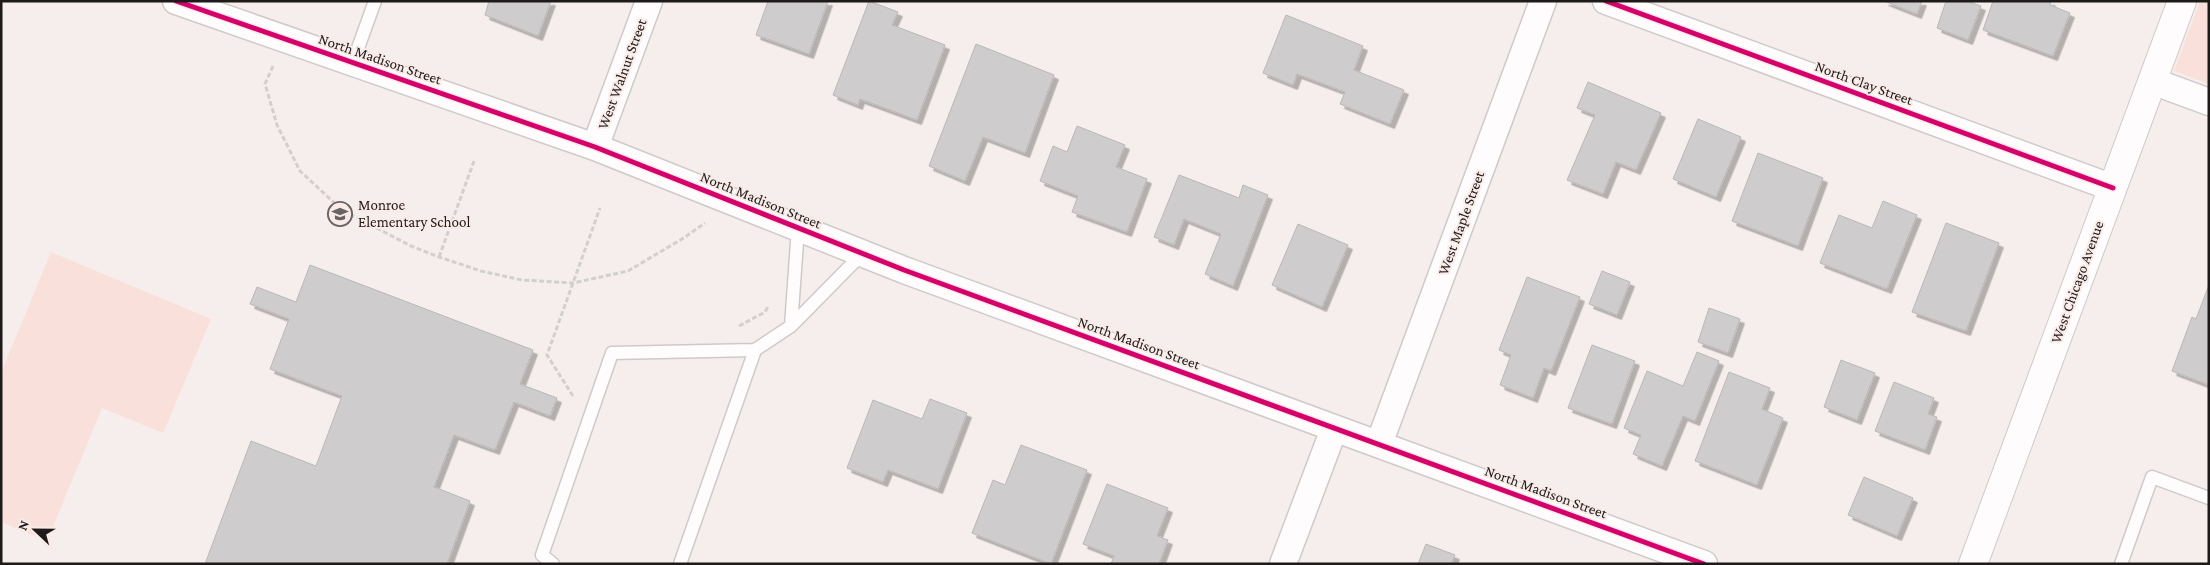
<svg xmlns="http://www.w3.org/2000/svg" width="2210" height="565" viewBox="0 0 2210 565" font-family="'Crimson Pro',serif">
  <defs>
    <filter id="shadow"><feDropShadow dx="4.5" dy="4.5" stdDeviation="0" flood-color="#0004"/></filter>
  </defs>
  <rect width="100%" height="100%" fill="#f5eeec"/>
  <!-- green -->
  <path fill="#f9e0da" d="M 2200,1 L 2209,1 L 2209,84 L 2174,71 Z
    M 51,252 L 211,319 L 163,433 L 102,408 L 47,541 L 1,522 L 1,373 Z"/>
  <!-- building -->
  <path fill="#cecccd" stroke="#bab7b8" filter="url(#shadow)" d="M 489,1 L 551,1 L 538,36 L 485,15 Z
    M 768,1 L 828,1 L 809,54 L 756,35 Z
    M 869,1 L 898,12 L 892,25 L 945,45 L 917,120 L 860,99 L 858,105 L 833,95 Z
    M 1884,1 L 1922,1 L 1917,14 Z
    M 1946,1 L 1967,1 L 1981,6 L 1968,40 L 1937,28 Z
    M 1993,1 L 2051,1 L 2050,5 L 2070,13 L 2053,56 L 1983,30 Z
    M 1286,15 L 1363,46 L 1354,70 L 1404,90 L 1390,124 L 1340,104 L 1345,92 L 1297,74 L 1293,85 L 1263,73 Z
    M 976,44 L 1054,75 L 1025,153 L 983,137 L 965,181 L 929,166 Z
    M 1588,82 L 1661,113 L 1636,170 L 1616,162 L 1603,194 L 1567,180 L 1595,115 L 1577,108 Z
    M 1698,119 L 1741,137 L 1716,197 L 1673,179 Z
    M 1077,126 L 1125,145 L 1116,167 L 1147,179 L 1127,232 L 1072,212 L 1078,196 L 1040,181 L 1053,146 L 1067,152 Z
    M 1758,153 L 1823,178 L 1798,246 L 1732,221 Z
    M 1179,175 L 1239,198 L 1243,185 L 1268,195 L 1233,286 L 1205,274 L 1221,234 L 1184,219 L 1174,245 L 1154,237 Z
    M 1883,201 L 1917,215 L 1887,289 L 1820,263 L 1839,215 L 1872,228 Z
    M 1946,223 L 1999,243 L 1966,331 L 1912,312 Z
    M 1298,224 L 1348,245 L 1322,307 L 1272,285 Z
    M 310,265 L 533,350 L 520,384 L 557,398 L 550,416 L 514,402 L 495,450 L 454,435 L 434,487 L 470,501 L 447,564 L 205,564 L 251,441 L 316,466 L 342,396 L 270,369 L 289,319 L 250,304 L 257,287 L 296,302 Z
    M 1602,271 L 1630,282 L 1617,315 L 1589,304 Z
    M 1527,277 L 1580,297 L 1551,371 L 1544,368 L 1533,398 L 1500,385 L 1511,355 L 1499,350 Z
    M 2209,285 L 2209,385 L 2172,371 L 2192,317 L 2196,319 Z
    M 1709,308 L 1740,319 L 1728,353 L 1698,342 Z
    M 1592,345 L 1635,361 L 1612,424 L 1568,408 Z
    M 1697,352 L 1719,361 L 1695,421 L 1683,416 L 1662,466 L 1633,454 L 1641,435 L 1624,428 L 1647,371 L 1683,386 Z
    M 1841,360 L 1875,373 L 1857,420 L 1824,407 Z
    M 1729,372 L 1770,388 L 1762,409 L 1783,418 L 1757,485 L 1695,461 Z
    M 1894,382 L 1934,398 L 1928,414 L 1937,417 L 1925,450 L 1875,431 Z
    M 930,399 L 967,413 L 938,489 L 888,470 L 883,482 L 847,468 L 873,400 L 922,419 Z
    M 1021,445 L 1087,470 L 1051,564 L 972,533 L 993,480 L 1005,485 Z
    M 1864,477 L 1913,498 L 1897,536 L 1848,515 Z
    M 1107,484 L 1168,508 L 1157,536 L 1168,540 L 1159,564 L 1111,564 L 1114,556 L 1083,544 Z
    M 1426,544 L 1455,555 L 1452,562 L 1456,564 L 1418,564 Z"/>
  <g fill="none" stroke-linecap="round" stroke-linejoin="round">
    <defs>
      <path id="service" d="M 353,62 L 375,1
        M 791,326 L 798,228
        M 553,564 L 542,555 L 612,353 L 755,350 L 791,326 L 862,254
        M 680,564 L 755,350
        M 2121,564 L 2152,477 L 2209,498"/>
      <path id="minor" d="M 176,1 L 595,147 L 904,270 L 1704,564
        M 1606,1 L 2113,188
        M 2152,81 L 2209,102
        M 595,147 L 649,1
        M 1379,444 L 1543,1
        M 1283,564 L 1334,429"/>
      <path id="secondary" d="M 1973,564 L 2182,1"/>
    </defs>
    <!-- service casing -->
    <use href="#service" stroke="#cfcac8" stroke-width="15"/>
    <!-- minor casing -->
    <use href="#minor" stroke="#cfcac8" stroke-width="29"/>
    <!-- secondary casing -->
    <use href="#secondary" stroke="#cfcac8" stroke-width="30"/>
    <!-- path -->
    <path stroke="#d2d0cf" stroke-width="3" stroke-dasharray="5 2.5" stroke-linecap="butt" d="M 273,66 L 265,84 L 277,125 L 300,171 L 342,210 L 411,246 L 439,257 L 481,271 L 522,280 L 573,283 L 628,271 L 682,239 L 705,223
      M 439,257 L 474,161
      M 739,326 L 765,312 L 768,307
      M 573,396 L 547,355 L 600,208"/>
    <!-- service -->
    <use href="#service" stroke="#fefcfc" stroke-width="12"/>
    <!-- minor -->
    <use href="#minor" stroke="#fefcfc" stroke-width="26"/>
    <!-- secondary -->
    <use href="#secondary" stroke="#fefcfc" stroke-width="28"/>
    <defs>
      <path id="cycleway" d="M 176,1 L 595,147 L 904,270 L 1704,564
        M 1606,1 L 2113,188"/>
    </defs>
    <!-- cycleway casing -->
    <use href="#cycleway" stroke="#f9ebe8" stroke-width="8"/>
    <!-- cycleway -->
    <use href="#cycleway" stroke="#d6006c" stroke-width="5"/>
  </g>
  <!-- icons -->
  <defs>
    <symbol id="school-ring" viewBox="-11 -11 22 22"><circle r="9.5" fill="#f9ebe8" stroke="#696463" stroke-width="1.5"/><path d="M0-5L7-2L0 1L-7-2ZM-4 1L0 2.5L4 1V4Q0 6-4 4Z" fill="#696463"/></symbol>
  </defs>
  <g fill-rule="evenodd">
    <use href="#school-ring" x="326" y="200" width="28" height="28"/>
  </g>
  <g text-anchor="middle" dominant-baseline="central" stroke-width="4" stroke-linejoin="round" paint-order="stroke">
    <!-- street labels -->
    <g font-size="15" fill="#1e1a19" stroke="#f9ebe8">
      <text transform="translate(380 59) rotate(19)">North Madison Street</text>
      <text transform="translate(622 74) rotate(-70)">West Walnut Street</text>
      <text transform="translate(1864 83) rotate(20)">North Clay Street</text>
      <text transform="translate(761 200) rotate(22)">North Madison Street</text>
      <text transform="translate(1461 223) rotate(-70)">West Maple Street</text>
      <text transform="translate(2077 282) rotate(-70)">West Chicago Avenue</text>
      <text transform="translate(1139 343) rotate(20)">North Madison Street</text>
      <text transform="translate(1546 492) rotate(20)">North Madison Street</text>
    </g>
    <!-- poi labels -->
    <g font-size="15" fill="#1e1a19" stroke="#f9ebe8" text-anchor="start">
      <text x="358" y="205">Monroe<tspan x="358" dy="17">Elementary School</tspan></text>
    </g>
  </g>
  <!-- border -->
  <rect width="2210" height="565" fill="none" stroke="#1e1a19" stroke-width="5"/>
  <!-- north arrow -->
  <g transform="translate(35 530) rotate(292)" stroke="#f9ebe8" stroke-width="4" paint-order="stroke">
  <path d="M0-4L9 19L0 12L-9 19Z" fill="#1e1a19"/>
  <text y="-8" font-size="14" font-weight="bold" text-anchor="middle" fill="#1e1a19">N</text>
  </g>
</svg>
